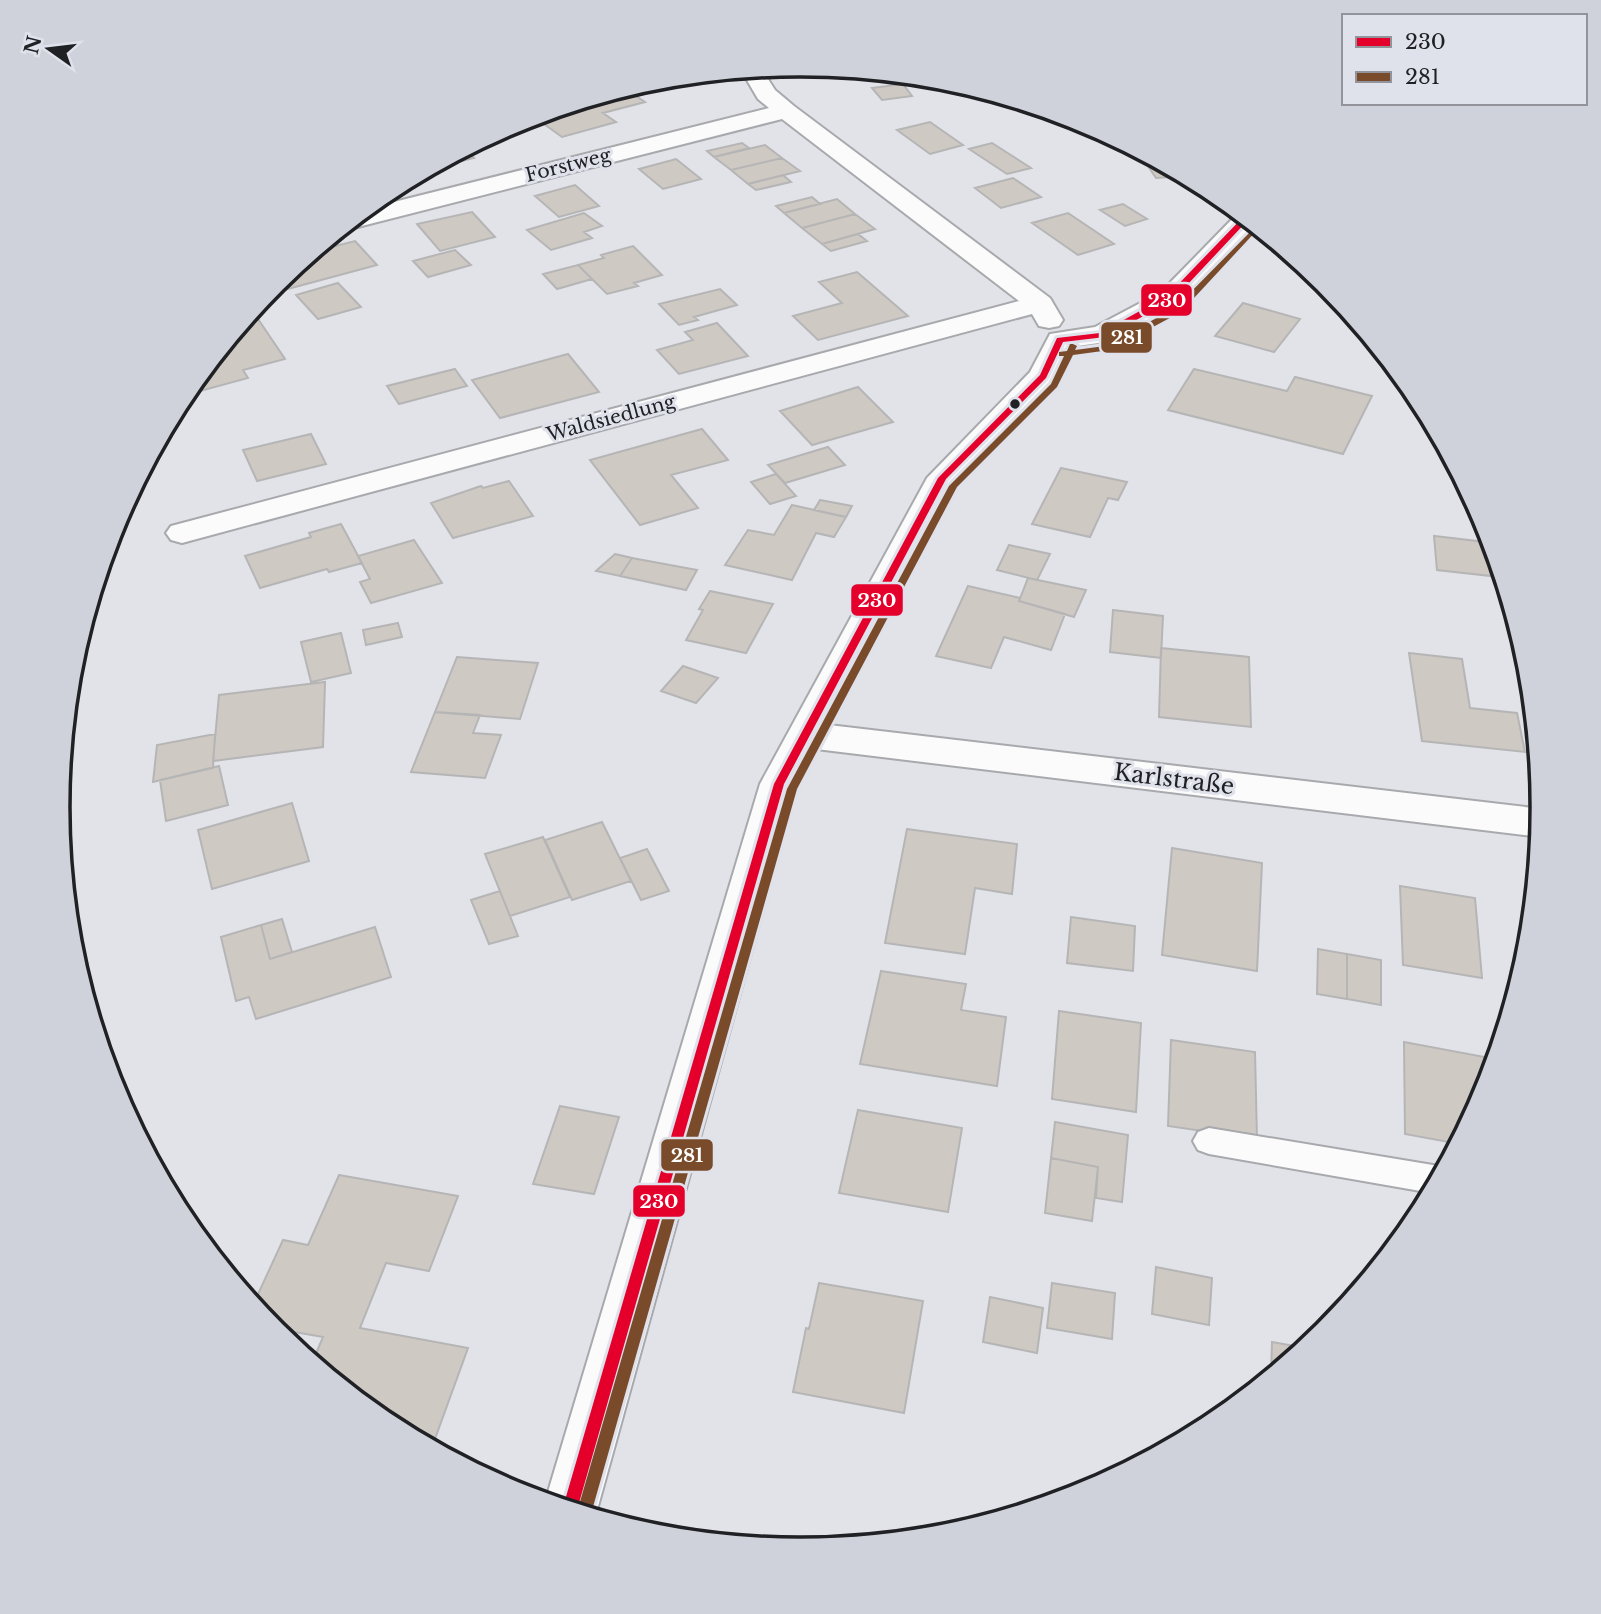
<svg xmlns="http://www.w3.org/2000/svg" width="1601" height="1614" viewBox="0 0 1601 1614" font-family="'Libre Baskerville',serif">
  <rect width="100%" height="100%" fill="#e2e3e8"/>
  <!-- building -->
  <path fill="#cfc9c4" stroke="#b6b5b6" stroke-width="2" d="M 903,84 L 912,96 L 882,100 L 872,88 Z
    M 624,88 L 645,102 L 603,113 L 616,122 L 562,137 L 544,124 L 519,131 L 510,124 Z
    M 930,122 L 963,145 L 930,154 L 897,130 Z
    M 742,143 L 749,148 L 714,157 L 707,151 Z
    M 992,143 L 1031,168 L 1007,174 L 969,149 Z
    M 765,145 L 782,158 L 731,170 L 714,157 Z
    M 464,149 L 474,158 L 424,170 Z
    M 1137,150 L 1139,150 L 1188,176 L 1156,178 Z
    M 782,158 L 800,171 L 748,184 L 731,170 Z
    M 676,159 L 701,179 L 663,189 L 639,169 Z
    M 783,175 L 791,182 L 756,190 L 748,184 Z
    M 1013,178 L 1041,197 L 1001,208 L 975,188 Z
    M 575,185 L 599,206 L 559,217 L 535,196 Z
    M 812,197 L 820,204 L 784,213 L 776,206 Z
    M 837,199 L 855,214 L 802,228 L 784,213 Z
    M 1123,204 L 1147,219 L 1125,226 L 1100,210 Z
    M 472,212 L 495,237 L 440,251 L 417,224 Z
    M 584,213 L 602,226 L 584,232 L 592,238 L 551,250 L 527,230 Z
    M 1068,213 L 1114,244 L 1078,255 L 1032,223 Z
    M 855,214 L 875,229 L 822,244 L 802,228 Z
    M 858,234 L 867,241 L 831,251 L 822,244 Z
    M 355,241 L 377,265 L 269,294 L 267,291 L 311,252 Z
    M 633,246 L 662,275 L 634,283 L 638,286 L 607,294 L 578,265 L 604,258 L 601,255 Z
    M 455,250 L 471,265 L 428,277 L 413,261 Z
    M 578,265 L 592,279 L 557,289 L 543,274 Z
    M 857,272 L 908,316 L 818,340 L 793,316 L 842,303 L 819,282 Z
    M 338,283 L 361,307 L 318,319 L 296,295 Z
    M 720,289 L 737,305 L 694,317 L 698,320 L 679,325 L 659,304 Z
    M 1243,303 L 1300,319 L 1274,352 L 1215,336 Z
    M 252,310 L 285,359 L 243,370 L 248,378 L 182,396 Z
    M 717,323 L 748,356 L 679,374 L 657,350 L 693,340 L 685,332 Z
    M 568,354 L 599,392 L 500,418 L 472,380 Z
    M 455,369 L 467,386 L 399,404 L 387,386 Z
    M 1194,369 L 1287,391 L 1295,377 L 1372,396 L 1343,454 L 1168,410 Z
    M 858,387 L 893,422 L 812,445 L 780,411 Z
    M 702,429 L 728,460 L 671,475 L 698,508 L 640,525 L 590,460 Z
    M 311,434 L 326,464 L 257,481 L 243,450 Z
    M 828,447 L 845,465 L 785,483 L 768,465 Z
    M 1061,468 L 1127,482 L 1118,500 L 1108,498 L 1090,537 L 1032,524 Z
    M 776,474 L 796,496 L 770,504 L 751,482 Z
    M 509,481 L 533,516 L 453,538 L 431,503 L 481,486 L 483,488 Z
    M 820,500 L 852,506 L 846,517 L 814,510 Z
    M 792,505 L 846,517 L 834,537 L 816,533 L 792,580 L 725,565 L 748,530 L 774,535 Z
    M 1483,515 L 1499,563 L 1489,562 L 1491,576 L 1437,570 L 1434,536 L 1486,542 Z
    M 341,524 L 362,563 L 329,572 L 327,569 L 260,588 L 245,556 L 311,537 L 309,533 Z
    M 414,540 L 442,583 L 371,603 L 360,582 L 370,579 L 358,556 Z
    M 1009,545 L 1050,554 L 1037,580 L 997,570 Z
    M 615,554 L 632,558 L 620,576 L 596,571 Z
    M 632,558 L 697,570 L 686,590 L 620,576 Z
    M 1028,578 L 1086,590 L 1074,617 L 1019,601 Z
    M 968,586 L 1020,598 L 1019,601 L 1065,614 L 1051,650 L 1004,637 L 991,668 L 936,656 Z
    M 710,591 L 773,604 L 746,653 L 686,640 L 703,610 L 699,609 Z
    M 1113,610 L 1163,616 L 1161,658 L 1110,652 Z
    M 398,623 L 402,637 L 366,645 L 363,630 Z
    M 341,633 L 351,673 L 311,682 L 301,642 Z
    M 1161,648 L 1249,657 L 1251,727 L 1159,717 Z
    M 1409,653 L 1462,659 L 1470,708 L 1517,713 L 1525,752 L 1422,741 Z
    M 457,657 L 538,663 L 520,719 L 435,712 Z
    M 683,666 L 718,678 L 696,703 L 661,691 Z
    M 325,682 L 323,747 L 213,761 L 219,695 Z
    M 435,712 L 480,715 L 473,733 L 501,735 L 485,778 L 411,772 Z
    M 215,734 L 213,768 L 153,782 L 157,745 Z
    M 219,766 L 228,805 L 166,821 L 160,780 Z
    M 292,803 L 309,861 L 212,889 L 198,830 Z
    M 602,822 L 631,881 L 572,900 L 545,840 Z
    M 907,829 L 1017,844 L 1012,894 L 975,888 L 965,954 L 885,943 Z
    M 543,837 L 570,897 L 510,916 L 485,854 Z
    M 1172,848 L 1262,863 L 1257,971 L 1162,955 Z
    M 647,849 L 669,891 L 641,900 L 620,858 Z
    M 1400,886 L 1475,898 L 1482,978 L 1403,965 Z
    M 500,891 L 518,936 L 489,944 L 471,900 Z
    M 1071,917 L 1135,926 L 1133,971 L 1067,963 Z
    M 282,919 L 292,952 L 270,959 L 261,925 Z
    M 261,925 L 270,959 L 375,927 L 391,977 L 256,1019 L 249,997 L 236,1001 L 221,937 Z
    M 1318,949 L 1347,954 L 1347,999 L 1317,994 Z
    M 1347,954 L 1381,960 L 1381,1005 L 1347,999 Z
    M 881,971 L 966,984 L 961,1010 L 1006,1017 L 997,1086 L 860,1064 Z
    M 1059,1011 L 1141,1023 L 1136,1112 L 1052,1099 Z
    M 1171,1040 L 1255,1052 L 1257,1139 L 1168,1126 Z
    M 1404,1042 L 1490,1058 L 1491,1077 L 1487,1092 L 1459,1144 L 1405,1134 Z
    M 560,1106 L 619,1117 L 594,1194 L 533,1184 Z
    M 858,1110 L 962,1128 L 948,1212 L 839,1193 Z
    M 1055,1122 L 1128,1135 L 1122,1202 L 1096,1198 L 1098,1167 L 1051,1158 Z
    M 1051,1158 L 1098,1167 L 1092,1221 L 1045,1213 Z
    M 339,1175 L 458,1196 L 429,1271 L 386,1263 L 360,1328 L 468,1348 L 432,1447 L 388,1424 L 312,1363 L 323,1337 L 272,1328 L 253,1305 L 283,1240 L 308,1245 Z
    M 1156,1267 L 1212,1278 L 1209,1325 L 1152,1314 Z
    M 819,1283 L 923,1301 L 904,1413 L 793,1392 L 806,1328 L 809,1329 Z
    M 1052,1283 L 1115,1293 L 1112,1339 L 1047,1328 Z
    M 990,1297 L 1043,1308 L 1037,1353 L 983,1342 Z
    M 1272,1342 L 1306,1348 L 1271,1377 Z"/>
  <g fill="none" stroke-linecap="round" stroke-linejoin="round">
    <defs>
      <path id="service" d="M 1209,1128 L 1439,1166 L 1445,1168 L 1432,1193 L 1209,1154 L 1198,1150 L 1193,1141 L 1198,1132 Z"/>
      <path id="minor" d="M 761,68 L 775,90 L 794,106 L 1050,298 L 1063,320 L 1059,326 L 1049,328 L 1039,326 L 1032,314 L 193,540 L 182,543 L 171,540 L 166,533 L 171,526 L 1019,301 L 782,119 L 350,229 L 343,227 L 362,210 L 769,108 L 758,99 L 741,70 Z
        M 1240,211 L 1255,224 L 1179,304 L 1112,341 L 1071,347 L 1053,382 L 955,482 L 829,725 L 1542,809 L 1540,837 L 816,749 L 798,784 L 597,1510 L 594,1517 L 545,1502 L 760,784 L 927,478 L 1030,372 L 1050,334 L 1095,327 L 1161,292 Z"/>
    </defs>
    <!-- service casing -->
    <use href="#service" stroke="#a8a9ad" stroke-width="4"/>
    <!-- minor casing -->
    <use href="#minor" stroke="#a8a9ad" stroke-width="4"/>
    <!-- service -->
    <use href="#service" fill="#fbfbfc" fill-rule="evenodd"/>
    <!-- minor -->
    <use href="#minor" fill="#fbfbfc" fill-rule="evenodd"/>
    <defs>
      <path id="bus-1" d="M 1245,215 L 1249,219 L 1173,300 L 1105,337 L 1063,342 L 1046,378 L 946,479 L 784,784 L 577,1510 L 577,1512 L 563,1507 L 774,784 L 938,478 L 1040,375 L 1057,338 L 1100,333 L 1167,296 Z"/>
      <path id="bus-2" d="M 1257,225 L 1259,228 L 1181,312 L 1110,350 L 1073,355 L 1057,387 L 957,487 L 797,789 L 591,1514 L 591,1516 L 577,1512 L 787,789 L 949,486 L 1051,384 L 1064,356 L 1059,356 L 1059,352 L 1067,351 L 1070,344 L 1073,344 L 1077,346 L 1075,350 L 1105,346 L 1175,308 Z"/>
    </defs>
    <!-- bus-1 casing -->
    <use href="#bus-1" stroke="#dfe1eb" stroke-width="6"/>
    <!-- bus-2 casing -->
    <use href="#bus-2" stroke="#dfe1eb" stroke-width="6"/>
    <!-- bus-1 -->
    <use href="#bus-1" fill="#e4002b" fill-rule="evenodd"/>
    <!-- bus-2 -->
    <use href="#bus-2" fill="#7a4b2a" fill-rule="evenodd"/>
  </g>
  <!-- markers -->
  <circle fill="#202124" stroke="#dfe1eb" stroke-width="2.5" cx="1015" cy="404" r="6"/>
  <g text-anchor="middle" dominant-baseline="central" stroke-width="6" stroke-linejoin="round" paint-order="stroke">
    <!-- far-street labels -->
    <g font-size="19" fill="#202124" stroke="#dfe1eb">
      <text transform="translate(568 165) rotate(-14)">Forstweg</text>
      <text transform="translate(611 418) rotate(-15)">Waldsiedlung</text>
    </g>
    <!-- street labels -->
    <g font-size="23" fill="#202124" stroke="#dfe1eb">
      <text transform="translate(1174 779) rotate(7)">Karlstraße</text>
    </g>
  </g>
  <!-- crop -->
  <path d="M0 0H1601V1614H0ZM70 807a730 730 0 1 1 1460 0a730 730 0 1 1-1460 0Z" fill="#d0d2db" fill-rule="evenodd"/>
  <path fill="none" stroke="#202124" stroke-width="3.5" d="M70 807a730 730 0 1 1 1460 0a730 730 0 1 1-1460 0Z"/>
  <g stroke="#dfe1eb" stroke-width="2.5">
    <rect x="1140" y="283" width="53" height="34" rx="7" fill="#e4002b"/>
    <rect x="1100" y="321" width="53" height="33" rx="7" fill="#7a4b2a"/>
    <rect x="850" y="583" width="54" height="34" rx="7" fill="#e4002b"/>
    <rect x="660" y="1138" width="54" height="34" rx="7" fill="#7a4b2a"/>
    <rect x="632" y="1184" width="54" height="34" rx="7" fill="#e4002b"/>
  </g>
  <g font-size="19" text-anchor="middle" font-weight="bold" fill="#fff">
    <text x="1167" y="307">230</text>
    <text x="1127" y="344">281</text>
    <text x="877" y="607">230</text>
    <text x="687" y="1162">281</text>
    <text x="659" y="1208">230</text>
  </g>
  <!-- legend -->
  <rect x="1342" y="14" width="245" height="91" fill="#dfe1eb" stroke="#93949b" stroke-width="2"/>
  <rect x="1356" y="37" width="35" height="10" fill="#e4002b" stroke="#93949b" stroke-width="2"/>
  <text x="1405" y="49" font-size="21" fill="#202124">230</text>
  <rect x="1356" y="72" width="35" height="10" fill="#7a4b2a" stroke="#93949b" stroke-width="2"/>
  <text x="1405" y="84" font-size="21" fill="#202124">281</text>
  <!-- north arrow -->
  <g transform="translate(49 49) rotate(284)" stroke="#dfe1eb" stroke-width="5" paint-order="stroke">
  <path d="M0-5L12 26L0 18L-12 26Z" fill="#202124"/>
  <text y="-10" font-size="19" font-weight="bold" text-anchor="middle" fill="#202124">N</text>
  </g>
</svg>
